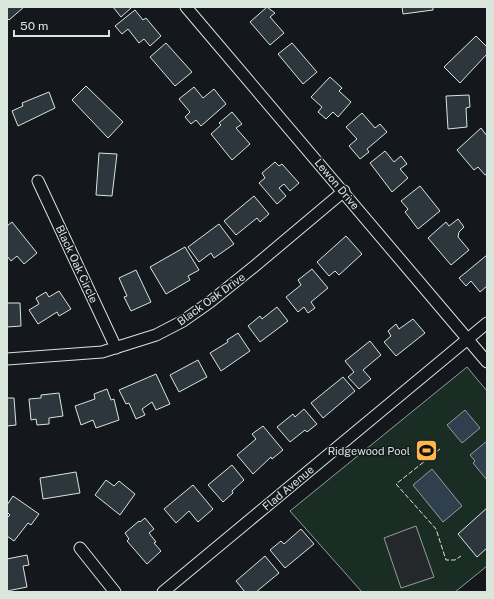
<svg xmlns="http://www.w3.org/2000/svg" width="494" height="599" viewBox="0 0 494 599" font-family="'Public Sans',sans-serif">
  <rect width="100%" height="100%" fill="#14181c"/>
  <!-- green -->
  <path fill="#1a2d24" stroke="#939e99" d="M 467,367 L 487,391 L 487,566 L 455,592 L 362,592 L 290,511 Z"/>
  <!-- parking -->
  <path fill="#24282b" stroke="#939e99" d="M 416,526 L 434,577 L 401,588 L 384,538 Z"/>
  <!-- water -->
  <path fill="#2f3f4d" stroke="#939e99" d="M 465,410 L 480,428 L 462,443 L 447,425 Z
    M 487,441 L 487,480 L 473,463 L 475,461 L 470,455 Z
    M 432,469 L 462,506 L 443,522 L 413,485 Z"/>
  <!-- building -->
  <path fill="#2c363c" stroke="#d8e6dc" d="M 7,7 L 24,7 L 9,20 L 7,18 Z
    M 113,7 L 132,7 L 121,17 Z
    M 267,7 L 275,13 L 270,17 L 284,33 L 270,45 L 250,22 Z
    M 402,7 L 433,7 L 433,10 L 403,14 Z
    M 135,10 L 143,20 L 146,18 L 161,36 L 150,46 L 144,39 L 139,43 L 128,29 L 122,34 L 115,26 Z
    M 476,36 L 487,47 L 487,54 L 460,83 L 444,67 Z
    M 166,43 L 192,72 L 175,86 L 150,57 Z
    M 292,43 L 317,72 L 303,84 L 278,54 Z
    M 330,77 L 342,88 L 339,91 L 351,102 L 338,117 L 333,112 L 326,119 L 318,112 L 322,107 L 311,97 Z
    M 86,86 L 123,122 L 108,138 L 72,100 Z
    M 194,87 L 203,98 L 214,89 L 226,104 L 201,126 L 196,120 L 191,124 L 185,117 L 190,112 L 179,99 Z
    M 49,92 L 55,108 L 18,126 L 12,111 L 23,106 L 22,103 Z
    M 469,95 L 470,107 L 466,108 L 467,127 L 448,129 L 446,96 Z
    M 232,112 L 242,124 L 236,128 L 250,144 L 232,160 L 211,134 L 221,125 L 219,123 Z
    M 362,113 L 375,128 L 380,124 L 387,132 L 367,149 L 369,152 L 360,159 L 349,146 L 357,139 L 346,127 Z
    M 481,128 L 487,136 L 487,174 L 485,175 L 478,167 L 474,170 L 457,150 Z
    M 385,151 L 394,162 L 401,156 L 407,164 L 400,169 L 408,178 L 392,192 L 370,163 Z
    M 99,153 L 117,154 L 112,196 L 96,195 Z
    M 275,162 L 279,166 L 282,164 L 299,183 L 290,191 L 284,184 L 279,188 L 286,196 L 277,204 L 259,183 L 265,178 L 262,173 Z
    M 420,186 L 440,211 L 418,229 L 405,212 L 408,209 L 401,201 Z
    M 254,196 L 269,214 L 260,222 L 257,218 L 236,235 L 224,221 Z
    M 458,219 L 464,227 L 459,232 L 458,237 L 469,250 L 451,265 L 428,238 L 446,222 L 449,226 Z
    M 12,222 L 37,253 L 24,264 L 17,256 L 11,261 L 7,256 L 7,226 Z
    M 219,224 L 234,244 L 214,258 L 211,253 L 199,262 L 188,247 Z
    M 346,236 L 362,254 L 339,275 L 335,271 L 329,276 L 317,262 Z
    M 185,247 L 199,270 L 188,276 L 190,280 L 166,294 L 150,267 Z
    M 487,255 L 487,286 L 480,292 L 471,281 L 466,286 L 459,278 Z
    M 312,269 L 328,288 L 311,302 L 315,308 L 308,313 L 304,307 L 298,312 L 286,297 L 301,285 L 298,280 Z
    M 136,270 L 151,302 L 131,311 L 124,297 L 127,296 L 119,278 Z
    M 59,291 L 71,309 L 59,316 L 57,312 L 38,324 L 29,310 L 39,304 L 36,298 L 46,292 L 49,297 Z
    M 7,303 L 20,303 L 21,326 L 7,327 Z
    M 277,307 L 288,321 L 260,342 L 248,326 L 260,316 L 262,319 Z
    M 413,319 L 425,333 L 396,356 L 384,342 L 391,336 L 388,331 L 396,324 L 399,329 Z
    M 238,333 L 250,351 L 221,371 L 210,353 L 228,342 L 227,340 Z
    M 370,341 L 381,355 L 363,370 L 371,379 L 359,389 L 348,377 L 354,372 L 345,361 Z
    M 198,360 L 207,377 L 179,392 L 170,375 Z
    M 156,374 L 170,404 L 156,410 L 152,402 L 142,409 L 145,415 L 136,419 L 129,403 L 126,404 L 119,390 Z
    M 343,377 L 355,391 L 323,418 L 311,403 Z
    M 107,389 L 111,400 L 114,399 L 119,420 L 96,428 L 93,420 L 81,425 L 75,406 L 95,399 L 94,394 Z
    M 59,393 L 63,416 L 49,418 L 49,424 L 37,425 L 36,419 L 31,420 L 29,399 L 41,398 L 41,395 Z
    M 7,398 L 14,398 L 16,425 L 7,426 Z
    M 304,409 L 317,424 L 307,432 L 305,430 L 290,442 L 277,427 L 293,414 L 295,417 Z
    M 263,426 L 283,450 L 272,459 L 271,457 L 253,474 L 237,455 L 256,439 L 252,434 Z
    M 232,465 L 244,480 L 232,491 L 233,493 L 223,502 L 208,485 Z
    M 76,472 L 80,493 L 43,499 L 40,478 Z
    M 106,480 L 114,486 L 119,481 L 135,494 L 120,515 L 95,495 Z
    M 193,485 L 213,509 L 198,522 L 189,511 L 176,523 L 164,509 Z
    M 13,496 L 39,514 L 31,525 L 28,523 L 14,541 L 7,536 L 7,518 L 10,515 L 7,512 L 7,505 Z
    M 487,508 L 487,548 L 477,557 L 458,534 Z
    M 145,518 L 154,529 L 149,533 L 156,542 L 154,543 L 161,551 L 147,564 L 127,541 L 129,539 L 125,533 L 139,521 L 140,522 Z
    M 301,529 L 314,544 L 285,568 L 270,550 L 281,541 L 284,544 Z
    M 27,555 L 29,565 L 23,566 L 27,587 L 7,591 L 7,559 Z
    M 265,556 L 279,573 L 256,592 L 245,592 L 236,581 Z"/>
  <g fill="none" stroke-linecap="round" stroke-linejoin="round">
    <defs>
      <path id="minor" d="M 186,7 L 487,362
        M 38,181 L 116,348
        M 7,359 L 102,352 L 156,335 L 183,321 L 210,302 L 256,265 L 344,191
        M 80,548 L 115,592
        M 163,592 L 487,323"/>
    </defs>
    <!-- minor casing -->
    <use href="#minor" stroke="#d8e6dc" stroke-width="13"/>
    <!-- minor -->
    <use href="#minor" stroke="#14181c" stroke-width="11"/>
    <!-- fence -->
    <path stroke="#d8e6dc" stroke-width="1" stroke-dasharray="5 2" stroke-linecap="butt" d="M 440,449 L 396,484 L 436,529 L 446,560 L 455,560 L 461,556"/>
  </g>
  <!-- icons -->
  <defs>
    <symbol id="stadium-square" viewBox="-11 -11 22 22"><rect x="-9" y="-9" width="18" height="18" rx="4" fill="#ffb74d" stroke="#14181c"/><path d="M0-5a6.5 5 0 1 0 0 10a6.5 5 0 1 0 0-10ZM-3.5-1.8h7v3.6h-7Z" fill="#111"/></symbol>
  </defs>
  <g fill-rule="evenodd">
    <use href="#stadium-square" x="414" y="438" width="25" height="25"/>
  </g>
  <g text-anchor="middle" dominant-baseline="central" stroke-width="3" stroke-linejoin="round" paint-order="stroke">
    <!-- street labels -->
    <g font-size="11" fill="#d8e6dc" stroke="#14181c">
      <text transform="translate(337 184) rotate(50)">Lewon Drive</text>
      <text transform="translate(77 264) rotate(65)">Black Oak Circle</text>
      <text transform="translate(211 299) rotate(-36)">Black Oak Drive</text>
      <text transform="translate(288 488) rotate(-40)">Flad Avenue</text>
    </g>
    <!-- poi labels -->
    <g font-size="11" fill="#d8e6dc" stroke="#14181c" text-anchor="end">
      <text x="410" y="451">Ridgewood Pool</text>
    </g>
  </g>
  <!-- border -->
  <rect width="494" height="599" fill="none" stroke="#d8e6dc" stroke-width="16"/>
  <!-- scale -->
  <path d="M14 30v6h95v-6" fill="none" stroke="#d8e6dc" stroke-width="2"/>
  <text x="20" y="30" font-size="12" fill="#d8e6dc" stroke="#14181c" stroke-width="3" paint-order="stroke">50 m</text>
</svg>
